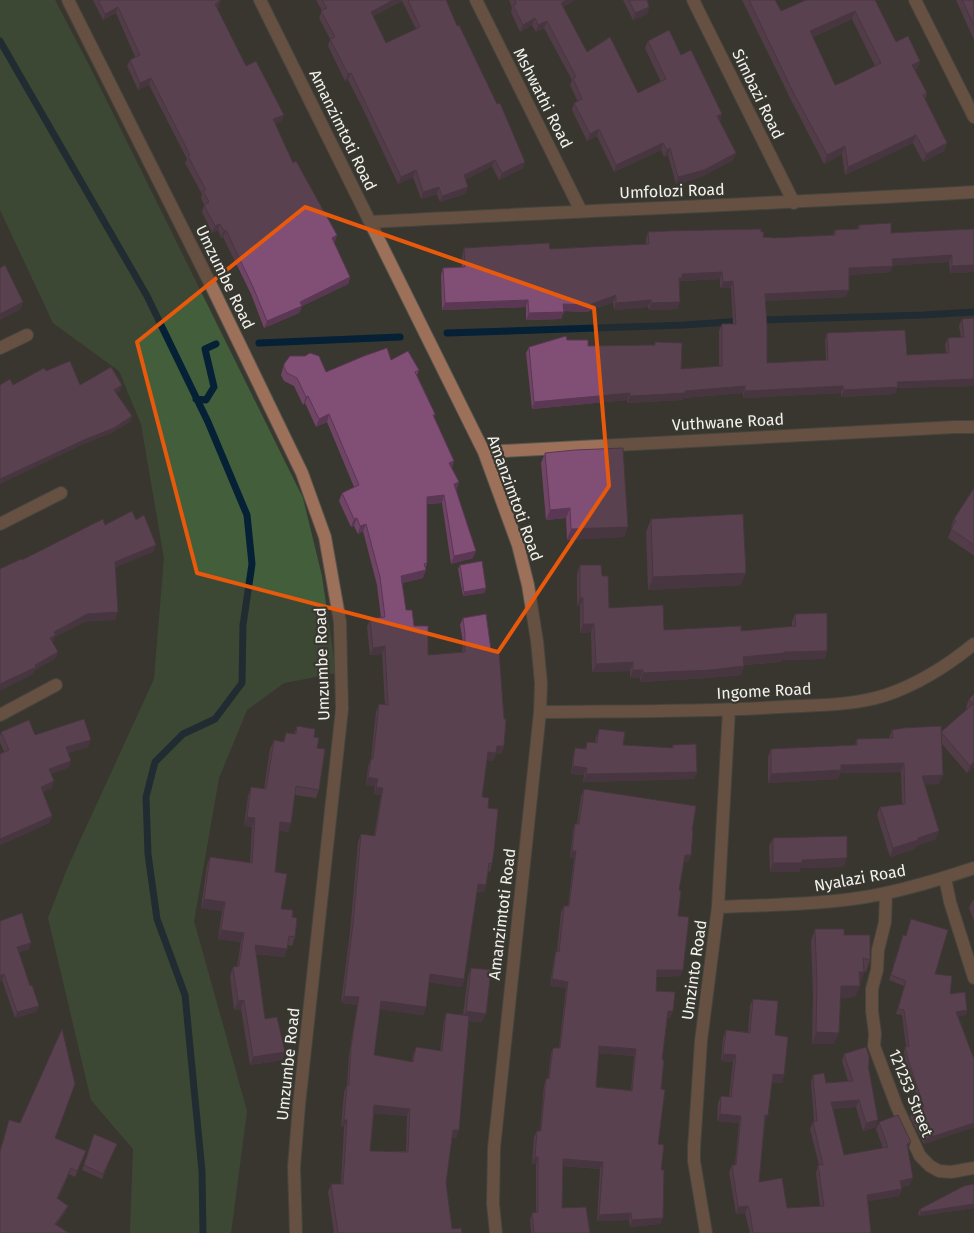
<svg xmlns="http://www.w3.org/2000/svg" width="974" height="1233" viewBox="0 0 974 1233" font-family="'Fira Sans',sans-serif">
  <rect width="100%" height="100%" fill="#383730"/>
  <!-- green -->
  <path fill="#435e3b" d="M 0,0 L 55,0 L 90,67 L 303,498 L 322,576 L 336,673 L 284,683 L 247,710 L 219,778 L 194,921 L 247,1111 L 231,1233 L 130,1233 L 133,1149 L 91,1100 L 48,918 L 67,869 L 154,679 L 164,558 L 141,424 L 119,371 L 53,323 L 0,210 Z"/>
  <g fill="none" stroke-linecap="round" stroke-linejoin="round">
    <!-- stream -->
    <path stroke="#062036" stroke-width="7" d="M 0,41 L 147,296 L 208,422 L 247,515 L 252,564 L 243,625 L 242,683 L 215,719 L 183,734 L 155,762 L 146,797 L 148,854 L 157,919 L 185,995 L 202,1171 L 203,1233
      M 760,320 L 923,315 L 974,312
      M 447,333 L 685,325 L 741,321
      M 259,343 L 400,337
      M 196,399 L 206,400 L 214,387 L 205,349 L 216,344"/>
    <defs>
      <path id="minor" d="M 68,0 L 209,281 L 302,473 L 325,537 L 340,622 L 342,709 L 299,1105 L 294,1167 L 296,1233
        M 260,0 L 484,452 L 518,545 L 528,585 L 537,641 L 541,683 L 540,712 L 494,1148 L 493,1204 L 496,1233
        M 476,0 L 581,211
        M 693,0 L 794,203
        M 915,0 L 974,117
        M 370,222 C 572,211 773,204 974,192
        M 0,348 L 27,335
        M 484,452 L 956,427 L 974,427
        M 0,524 L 61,493
        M 540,712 C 620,711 700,712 780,707 C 815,705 852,706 886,695 C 919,684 947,666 974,644
        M 0,715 L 56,685
        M 945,878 L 950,902 L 974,978
        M 886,893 L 885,922 L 878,950 L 877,970 L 872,989 L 872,1011 L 875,1034 L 874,1046 L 897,1107 L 920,1156 L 930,1166 L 939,1171 L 951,1172 L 974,1168
        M 718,907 C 763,905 808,905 852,899 C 893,894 935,881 974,868
        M 706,1233 L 694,1161 L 694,1148 L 701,1041 L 718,907 L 729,710"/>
    </defs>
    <!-- minor casing -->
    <use href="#minor" stroke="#56554e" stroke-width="14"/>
    <!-- minor -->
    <use href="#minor" stroke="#9d705a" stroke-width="12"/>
  </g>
  <!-- wall -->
  <path fill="#6f4465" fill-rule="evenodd" d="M 93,0 L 220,0 L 220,1 L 218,8 L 217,9 L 246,66 L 284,115 L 281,121 L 275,124 L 293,163 L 337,235 L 334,242 L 350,277 L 348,284 L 302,306 L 299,313 L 264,328 L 251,294 L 223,237 L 221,238 L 218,230 L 212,233 L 202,212 L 204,205 L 201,198 L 202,194 L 185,163 L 187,159 L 149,85 L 138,90 L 127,66 L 130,60 L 135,57 L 116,13 L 103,20 Z
    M 316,0 L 446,0 L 457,26 L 525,162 L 523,168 L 499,180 L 492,166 L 465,180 L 465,194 L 440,202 L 437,194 L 421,199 L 413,177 L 398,184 L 362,107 L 348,80 L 345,81 L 328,46 L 330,39 L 319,18 L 322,11 ZM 402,1 L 416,29 L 386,43 L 373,16 Z
    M 509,0 L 575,0 L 563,7 L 587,52 L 638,93 L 661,82 L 645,48 L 648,41 L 681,55 L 722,114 L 720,121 L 736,153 L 733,160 L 701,177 L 676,184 L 668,155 L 664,157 L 661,150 L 614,172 L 597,136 L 587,141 L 572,110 L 574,103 L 578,102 L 570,85 L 572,80 L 544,28 L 536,32 L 532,25 L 520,32 L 511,12 L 512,8 Z
    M 623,0 L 647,0 L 649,7 L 647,14 L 633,20 Z
    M 742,0 L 775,0 L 781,11 L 875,0 L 896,42 L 920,61 L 917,69 L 914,70 L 927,93 L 925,99 L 947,143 L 944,151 L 923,162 L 913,143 L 845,175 L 842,154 L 824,164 L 792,102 ZM 852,19 L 875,66 L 843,82 L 835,85 L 813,37 Z
    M 956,0 L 974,0 L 974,40 Z
    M 859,225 L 891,233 L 974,229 L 974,272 L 950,273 L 949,262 L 893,265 L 890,272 L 849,275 L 846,297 L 765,301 L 767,363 L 826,360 L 825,340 L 827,333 L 907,355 L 946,353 L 945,345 L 948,338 L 961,337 L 959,326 L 962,319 L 974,318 L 974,386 L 897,388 L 895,394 L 841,397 L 841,393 L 743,398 L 743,393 L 683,398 L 682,400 L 627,403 L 627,400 L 532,409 L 526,353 L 529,347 L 567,340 L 588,346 L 654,345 L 655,342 L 681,369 L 719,366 L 719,331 L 722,324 L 733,324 L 731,288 L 720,288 L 720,279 L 681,281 L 679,285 L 680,302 L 677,309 L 649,310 L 648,307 L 614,310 L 613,302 L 587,312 L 564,311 L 561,319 L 526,320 L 526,307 L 442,310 L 441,275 L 443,268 L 462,267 L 462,255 L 464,248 L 550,249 L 646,244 L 646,239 L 648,232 L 761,232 L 763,237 L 774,238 L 833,235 L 835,230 L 857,229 Z
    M 391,360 L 419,370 L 417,375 L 435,414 L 434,417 L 454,461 L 452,468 L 459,482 L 456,490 L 473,558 L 451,564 L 442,503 L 427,504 L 427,563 L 423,578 L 402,583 L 406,610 L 428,655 L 462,652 L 463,642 L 460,625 L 463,618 L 504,746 L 501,754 L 496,753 L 493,761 L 487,760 L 482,797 L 488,808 L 492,864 L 490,872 L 488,871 L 486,885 L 484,892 L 477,892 L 464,979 L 462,987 L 429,982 L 426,1007 L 423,1015 L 380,1009 L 374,1055 L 412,1062 L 413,1055 L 416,1047 L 440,1051 L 444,1021 L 446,1013 L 463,1015 L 468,976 L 471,968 L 482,1022 L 468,1021 L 459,1130 L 456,1138 L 452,1138 L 446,1183 L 452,1229 L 462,1233 L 334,1233 L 328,1192 L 331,1184 L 341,1184 L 344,1127 L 341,1127 L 344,1092 L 347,1085 L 349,1055 L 357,1005 L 341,1003 L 350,932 L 358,842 L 361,834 L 374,836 L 381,795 L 374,794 L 375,786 L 366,785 L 368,767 L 371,759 L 376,712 L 379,704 L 385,705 L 382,654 L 370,655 L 367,627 L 370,619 L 381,618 L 377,585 L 363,531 L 358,534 L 354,526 L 351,527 L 339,501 L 342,493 L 354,487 L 327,422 L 316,427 L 305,403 L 303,405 L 294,386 L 284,381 L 281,375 L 284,364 L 326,372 ZM 374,1113 L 407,1116 L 406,1151 L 370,1151 Z
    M 545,453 L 624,537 L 567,540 L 566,518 L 546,520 L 541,463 Z
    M 974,488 L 974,554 L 973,555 L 948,538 L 952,528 L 951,527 L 954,519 Z
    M 651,519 L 741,585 L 648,590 L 646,532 Z
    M 460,565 L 486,588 L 484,593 L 463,596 L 458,569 Z
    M 580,565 L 602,576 L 609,608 L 664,630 L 741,631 L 792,626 L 792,622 L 795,614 L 827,651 L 824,659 L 782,660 L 781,662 L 744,665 L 741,675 L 707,678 L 640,682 L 640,678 L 630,678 L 630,671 L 592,672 L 591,632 L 580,633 L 580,606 L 577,606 L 577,574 Z
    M 974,694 L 974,767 L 967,773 L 942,744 L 939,784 L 924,784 L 936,839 L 916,846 L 915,849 L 890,857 L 877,815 L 880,807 L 902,804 L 901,772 L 840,773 L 838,779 L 768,783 L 768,757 L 771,749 L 855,745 L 857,739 L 889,738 L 892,730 L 941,732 L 968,709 L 966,707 L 969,699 Z
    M 297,726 L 314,737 L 317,748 L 319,790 L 316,798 L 295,795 L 291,823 L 288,832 L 279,830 L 275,872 L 281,909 L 292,917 L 295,937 L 292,946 L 288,945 L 284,957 L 256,954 L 265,1019 L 285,1052 L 282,1060 L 250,1065 L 241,1009 L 234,1010 L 230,976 L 233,967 L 237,967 L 241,942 L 218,939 L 222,911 L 201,908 L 207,866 L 210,857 L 250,863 L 252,827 L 244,826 L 248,796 L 251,787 L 264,789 L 270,749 L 274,740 L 283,742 L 286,733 L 294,734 Z
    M 599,729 L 623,745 L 672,748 L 673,745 L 697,772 L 694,779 L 583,782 L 584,775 L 571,774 L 573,756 L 575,748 L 585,749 L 587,742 L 595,743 L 596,737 Z
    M 1,732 L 35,735 L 88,747 L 68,753 L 69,767 L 51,774 L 52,788 L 43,792 L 52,816 L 49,823 L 0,845 L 0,754 L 4,752 L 0,742 L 0,736 Z
    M 584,789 L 692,831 L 688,862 L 684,861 L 679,890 L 678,916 L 683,970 L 680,976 L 657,977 L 656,991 L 673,1011 L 670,1018 L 667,1018 L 662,1060 L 658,1144 L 661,1170 L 660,1224 L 630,1227 L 629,1220 L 597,1221 L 600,1169 L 563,1166 L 562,1208 L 590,1233 L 531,1233 L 530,1220 L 532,1213 L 536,1212 L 536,1164 L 532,1164 L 534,1137 L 537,1131 L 540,1131 L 544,1085 L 546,1078 L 548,1079 L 551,1054 L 553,1048 L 559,1048 L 566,988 L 550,986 L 554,958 L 556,951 L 557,951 L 561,912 L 564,906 L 568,906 L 574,858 L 570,858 L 573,830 L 575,824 L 577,824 L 581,796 ZM 599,1053 L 634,1056 L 631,1090 L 596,1087 Z
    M 773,838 L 844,867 L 800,868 L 799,872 L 770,872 L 769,846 Z
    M 974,900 L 974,922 L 969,908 L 972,901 Z
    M 0,921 L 29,949 L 19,952 L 30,986 L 39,1006 L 36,1012 L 15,1018 L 2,980 L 0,981 Z
    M 910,924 L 935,974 L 950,994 L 967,1010 L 966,1015 L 958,1016 L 974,1059 L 974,1127 L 924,1144 L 910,1117 L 912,1112 L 921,1108 L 906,1064 L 904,1052 L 905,1047 L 906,1046 L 902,1015 L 896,1014 L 904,986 L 889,980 L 903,935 L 906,936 Z
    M 815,929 L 844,935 L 870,960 L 866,972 L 864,971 L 855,997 L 840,998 L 834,1044 L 812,1044 L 813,994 L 811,941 Z
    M 753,999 L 775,1035 L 782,1083 L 772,1082 L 765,1122 L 759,1182 L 787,1208 L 820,1206 L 816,1173 L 818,1165 L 819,1165 L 810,1129 L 813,1122 L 814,1121 L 811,1082 L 813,1075 L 826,1083 L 848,1081 L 842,1061 L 844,1054 L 869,1065 L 868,1068 L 876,1127 L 863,1131 L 856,1107 L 833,1109 L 844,1155 L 883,1148 L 876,1129 L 879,1122 L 908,1150 L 910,1185 L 902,1187 L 899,1196 L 868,1201 L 871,1233 L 750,1233 L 745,1213 L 736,1214 L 729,1172 L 732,1165 L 735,1165 L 739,1123 L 717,1121 L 718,1103 L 721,1096 L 729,1097 L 733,1062 L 721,1061 L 723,1038 L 726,1030 L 748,1032 L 750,1006 Z
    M 9,1120 L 55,1138 L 84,1156 L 75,1177 L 69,1174 L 58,1198 L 66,1211 L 57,1224 L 0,1233 L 0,1150 Z
    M 94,1134 L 117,1144 L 102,1179 L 82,1170 Z
    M 974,1184 L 974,1208 L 919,1216 L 918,1213 L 920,1209 Z"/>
  <!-- shaded-wall -->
  <path fill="#5a3753" d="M 393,0 L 403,0 L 369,18 L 371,12 Z
    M 566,0 L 575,0 L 559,10 L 561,3 Z
    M 220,1 L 218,8 L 212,11 L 215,4 Z
    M 118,7 L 116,13 L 103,20 L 105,14 Z
    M 649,7 L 647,14 L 633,20 L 635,13 Z
    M 855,11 L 852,19 L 807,39 L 810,31 Z
    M 535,18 L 532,25 L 520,32 L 523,25 Z
    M 547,21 L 544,28 L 536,32 L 538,25 Z
    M 920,61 L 917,69 L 909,73 L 912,65 Z
    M 351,73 L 348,80 L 345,81 L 348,74 Z
    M 151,78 L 149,85 L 138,90 L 140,83 Z
    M 722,114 L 720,121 L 717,116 Z
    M 284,115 L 281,121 L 270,126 L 273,119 Z
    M 599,129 L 597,136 L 587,141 L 590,134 Z
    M 916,135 L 913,143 L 845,175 L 848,167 Z
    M 663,143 L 661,150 L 614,172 L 616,165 Z
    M 947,143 L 944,151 L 923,162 L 926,154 Z
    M 845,146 L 842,154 L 824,164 L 827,155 Z
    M 670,148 L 668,155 L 664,157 L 667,150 Z
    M 736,153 L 733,160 L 701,177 L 676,184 L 678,177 Z
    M 495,160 L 492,166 L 461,182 L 464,175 Z
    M 525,162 L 523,168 L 499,180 L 502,173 Z
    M 416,170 L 413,177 L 398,184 L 401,177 Z
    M 439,187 L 437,194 L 421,199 L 423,192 Z
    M 468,187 L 465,194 L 440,202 L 442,196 Z
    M 220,224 L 218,230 L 212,233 L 215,226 Z
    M 226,230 L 223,237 L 221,238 L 224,231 Z
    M 337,235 L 335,242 L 330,245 L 332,238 Z
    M 952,255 L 949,262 L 890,266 L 892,259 Z
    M 974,265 L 974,272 L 950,273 L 952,266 Z
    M 893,266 L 890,272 L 846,275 L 849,268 Z
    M 722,272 L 720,279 L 681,281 L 679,285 L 676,285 L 679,278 L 682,274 Z
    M 350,277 L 348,284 L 302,306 L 299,313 L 264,328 L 267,321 L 300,302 Z
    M 733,281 L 731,288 L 720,288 L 723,282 Z
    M 849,290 L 846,297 L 762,301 L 765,294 Z
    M 616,295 L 613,302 L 587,312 L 561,311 L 563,304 Z
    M 528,300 L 526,307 L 442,310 L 445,303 Z
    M 651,300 L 648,307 L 614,310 L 616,303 Z
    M 23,302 L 21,309 L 0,320 L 0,314 Z
    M 680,302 L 677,309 L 649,310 L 651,303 Z
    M 564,312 L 561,319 L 526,320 L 529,313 Z
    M 974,379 L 974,386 L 897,388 L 895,394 L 841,397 L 844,390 L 897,382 Z
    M 122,385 L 120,391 L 112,396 L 114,390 Z
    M 745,386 L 743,393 L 683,398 L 682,400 L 627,403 L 630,396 Z
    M 843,386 L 841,393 L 743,398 L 745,391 Z
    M 630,393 L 627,400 L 532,409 L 534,402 Z
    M 308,396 L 305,403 L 303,405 L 306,397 Z
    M 329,414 L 327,422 L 316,427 L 319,419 Z
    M 132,416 L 130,422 L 112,433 L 84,444 L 0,484 L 0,479 Z
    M 454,461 L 451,469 L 449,463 Z
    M 459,482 L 456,490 L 454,484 Z
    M 444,495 L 442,503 L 424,504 L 427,497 Z
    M 570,508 L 566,518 L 546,520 L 550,510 Z
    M 357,518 L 354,526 L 351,527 L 354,519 Z
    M 366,524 L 363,531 L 358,534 L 360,526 Z
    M 628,527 L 624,537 L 567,540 L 571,529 Z
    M 156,545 L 153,552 L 112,569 L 115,562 Z
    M 476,551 L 473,558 L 451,564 L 454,556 Z
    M 426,570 L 423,578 L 398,584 L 401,576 Z
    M 746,573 L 741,585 L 648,590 L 653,577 Z
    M 486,588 L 484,593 L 463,596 L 464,592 Z
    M 580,598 L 583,598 L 580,606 L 577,606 Z
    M 118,612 L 115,620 L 85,622 L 55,637 L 53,643 L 48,646 L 50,638 L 54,632 L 87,614 Z
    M 583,624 L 594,624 L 591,632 L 580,633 Z
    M 385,646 L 382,654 L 370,655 L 373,648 Z
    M 827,651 L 824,659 L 782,660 L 781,662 L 740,665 L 743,657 L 784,652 Z
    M 58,652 L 55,659 L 34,671 L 33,674 L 0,691 L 0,684 Z
    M 633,662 L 630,671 L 592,672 L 596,664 Z
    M 744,666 L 741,675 L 707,678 L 640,682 L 643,673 Z
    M 633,670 L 643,670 L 640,678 L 630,678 Z
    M 91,740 L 88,747 L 64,754 L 66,747 Z
    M 497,746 L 504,746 L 501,754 L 496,753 L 493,761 L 485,760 L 488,752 Z
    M 71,761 L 69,767 L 46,776 L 49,769 Z
    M 974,762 L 974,767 L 967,773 L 970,766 Z
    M 904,763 L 901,772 L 840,773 L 838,779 L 768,783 L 771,774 L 841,765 Z
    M 573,766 L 587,768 L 584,775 L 571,774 Z
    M 697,772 L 694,779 L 583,782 L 586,774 Z
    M 943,775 L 939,784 L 919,785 L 922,776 Z
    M 368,777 L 378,779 L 375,786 L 366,785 Z
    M 54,781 L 52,788 L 38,794 L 41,787 Z
    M 376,787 L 383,788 L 381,795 L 374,794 Z
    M 52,816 L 49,823 L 0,845 L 0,839 Z
    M 247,817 L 255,818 L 252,827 L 244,826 Z
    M 280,822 L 291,823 L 288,832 L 277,830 Z
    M 939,831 L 936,839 L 916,846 L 915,849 L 890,857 L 893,848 L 918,838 Z
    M 572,851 L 576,851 L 574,858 L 570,858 Z
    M 685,855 L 691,855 L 688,862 L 682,861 Z
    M 847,858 L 844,867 L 800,868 L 799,872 L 770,872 L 773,863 L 802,860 Z
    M 478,884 L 486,885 L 484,892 L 476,891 Z
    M 204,899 L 225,902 L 222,911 L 201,908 Z
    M 221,930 L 244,933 L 241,942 L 218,939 Z
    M 31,943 L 29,949 L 15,953 L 17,947 Z
    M 255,945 L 287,949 L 284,957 L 252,953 Z
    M 657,970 L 683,970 L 680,976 L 654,977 Z
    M 859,972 L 864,972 L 860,984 Z
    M 4,974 L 2,980 L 0,981 L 0,976 Z
    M 430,974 L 464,979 L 462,987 L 427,982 Z
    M 552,979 L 568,982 L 566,988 L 550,986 Z
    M 841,986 L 860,986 L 855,997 L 836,998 Z
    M 344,996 L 359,997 L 357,1005 L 341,1003 Z
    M 244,1000 L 241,1009 L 234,1010 L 238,1001 Z
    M 381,1001 L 426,1007 L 423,1015 L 379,1009 Z
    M 39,1006 L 36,1012 L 15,1018 L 17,1012 Z
    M 967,1010 L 966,1015 L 954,1017 L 956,1012 Z
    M 466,1011 L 486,1014 L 482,1022 L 462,1020 Z
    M 668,1011 L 673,1011 L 670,1018 L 666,1018 Z
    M 816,1032 L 839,1033 L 834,1044 L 812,1044 Z
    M 599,1046 L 636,1049 L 634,1056 L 597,1053 Z
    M 285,1052 L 282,1060 L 250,1065 L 253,1057 Z
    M 723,1054 L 736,1055 L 733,1062 L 721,1061 Z
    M 773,1074 L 784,1075 L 782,1083 L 770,1081 Z
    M 859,1100 L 856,1107 L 828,1109 L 831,1102 Z
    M 374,1105 L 410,1109 L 407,1116 L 372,1113 Z
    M 720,1114 L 741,1116 L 739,1123 L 717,1121 Z
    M 765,1115 L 768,1115 L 765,1122 L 763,1122 Z
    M 344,1120 L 347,1120 L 344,1127 L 341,1127 Z
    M 878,1120 L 876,1127 L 863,1131 L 866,1123 Z
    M 974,1123 L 974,1127 L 924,1144 L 925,1139 Z
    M 453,1130 L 459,1130 L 456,1138 L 450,1137 Z
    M 911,1142 L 908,1150 L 904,1151 L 907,1144 Z
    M 535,1157 L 538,1157 L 536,1164 L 532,1164 Z
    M 563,1159 L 603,1162 L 600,1169 L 560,1166 Z
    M 913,1178 L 910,1185 L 898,1188 L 900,1181 Z
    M 902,1189 L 899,1196 L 865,1202 L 867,1195 Z
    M 974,1204 L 974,1208 L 919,1216 L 921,1212 Z
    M 68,1206 L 66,1211 L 53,1229 L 55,1224 Z
    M 748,1206 L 745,1213 L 736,1214 L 738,1207 Z
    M 631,1213 L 629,1220 L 597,1221 L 599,1215 Z
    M 663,1218 L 660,1224 L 630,1227 L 632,1220 Z"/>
  <!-- building -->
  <path fill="#814f76" stroke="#5a3753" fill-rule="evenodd" d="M 98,0 L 220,0 L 220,1 L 215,4 L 246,66 L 256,61 L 284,115 L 273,119 L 293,163 L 296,161 L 337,235 L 332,238 L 350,277 L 300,302 L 302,306 L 267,321 L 253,287 L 226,230 L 224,231 L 220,224 L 215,226 L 204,205 L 209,202 L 203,191 L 206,190 L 188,156 L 190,155 L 151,78 L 140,83 L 130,60 L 140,55 L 118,7 L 105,14 Z
    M 322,0 L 393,0 L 371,12 L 386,43 L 420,27 L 408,0 L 446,0 L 457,26 L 459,25 L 497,104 L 500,103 L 525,162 L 502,173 L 495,160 L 464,175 L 468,187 L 442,196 L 439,187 L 423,192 L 416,170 L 401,177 L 364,100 L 351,73 L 348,74 L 330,39 L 335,37 L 321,11 L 327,8 Z
    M 515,0 L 566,0 L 561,3 L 587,52 L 610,37 L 638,93 L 666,79 L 648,41 L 669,30 L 681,55 L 691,50 L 722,114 L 717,116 L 736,153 L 704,170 L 678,177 L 670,148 L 667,150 L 663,143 L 616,165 L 599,129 L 590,134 L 574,103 L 582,99 L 573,78 L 576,77 L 547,21 L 538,25 L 535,18 L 523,25 L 513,5 L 516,4 Z
    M 629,0 L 647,0 L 649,7 L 635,13 Z
    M 749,0 L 775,0 L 781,11 L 806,0 L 875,0 L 896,42 L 908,36 L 920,61 L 912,65 L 927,93 L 923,95 L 947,143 L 926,154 L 916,135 L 848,167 L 845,146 L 827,155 L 794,94 ZM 855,11 L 881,63 L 843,82 L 835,85 L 810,31 Z
    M 962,0 L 974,0 L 974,25 Z
    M 891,223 L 891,233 L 974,229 L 974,265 L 952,266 L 952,255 L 892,259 L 893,266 L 849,268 L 849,290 L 765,294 L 767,328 L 767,363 L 828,360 L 827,333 L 905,330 L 907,355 L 949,353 L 948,338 L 964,337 L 962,319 L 974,318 L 974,379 L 897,382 L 898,387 L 844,390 L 843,386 L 745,391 L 745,386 L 685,391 L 685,393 L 630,396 L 630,393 L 534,402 L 529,347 L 566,336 L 567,340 L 588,340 L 588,346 L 655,345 L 655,342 L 682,343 L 681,369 L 722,366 L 722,324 L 736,324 L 733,281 L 723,282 L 722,272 L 682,274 L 682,278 L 679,278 L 680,302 L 651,303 L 651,300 L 616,303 L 616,295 L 589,305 L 563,304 L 564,312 L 529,313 L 528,300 L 445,303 L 443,268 L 465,267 L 464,248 L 549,243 L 550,249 L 649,244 L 648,232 L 668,231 L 761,229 L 761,232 L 764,232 L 763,237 L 774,238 L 835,235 L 835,230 L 859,229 L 859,225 Z
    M 5,265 L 23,302 L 0,314 L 0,268 Z
    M 387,348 L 391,360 L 408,351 L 419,370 L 415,372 L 435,414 L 433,415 L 454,461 L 449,463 L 459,482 L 454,484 L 476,551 L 454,556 L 444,495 L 427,497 L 427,563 L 424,564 L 426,570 L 401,576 L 406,610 L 412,610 L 414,626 L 428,626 L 428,655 L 465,652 L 465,634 L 463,618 L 486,614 L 491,650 L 499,650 L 504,719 L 506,719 L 504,746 L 497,746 L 496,753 L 488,752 L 482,797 L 489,798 L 488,808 L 498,809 L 494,851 L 492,864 L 489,863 L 486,885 L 478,884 L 464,979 L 430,974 L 426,1007 L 381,1001 L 374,1055 L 413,1062 L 416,1047 L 442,1051 L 446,1013 L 469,1016 L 459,1130 L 453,1130 L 446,1183 L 452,1229 L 461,1228 L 462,1233 L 338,1233 L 331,1184 L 343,1184 L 347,1120 L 344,1120 L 347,1085 L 349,1085 L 351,1047 L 359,997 L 344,996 L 353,924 L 361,834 L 375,836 L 383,788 L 376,787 L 378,779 L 368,777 L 371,759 L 373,759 L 379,704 L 388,705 L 385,646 L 373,648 L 370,619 L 385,617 L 380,577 L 366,524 L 360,526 L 357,518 L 354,519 L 342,493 L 359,485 L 329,414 L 319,419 L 308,396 L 306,397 L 297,378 L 287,373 L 284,367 L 284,364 L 290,356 L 305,356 L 310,353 L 319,356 L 326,372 L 364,356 ZM 374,1105 L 410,1109 L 408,1152 L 370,1151 Z
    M 70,361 L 80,385 L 111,367 L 122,385 L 114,390 L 132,416 L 114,428 L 86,439 L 0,479 L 0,385 L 10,379 L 13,385 L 44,368 L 46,371 Z
    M 623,448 L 628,527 L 571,529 L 570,508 L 550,510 L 545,453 L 575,450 Z
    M 974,488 L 974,545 L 951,529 L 956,521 L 954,519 Z
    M 132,511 L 136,520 L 144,515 L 156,545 L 115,562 L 118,612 L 87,614 L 54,632 L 56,635 L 50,638 L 58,652 L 35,665 L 36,667 L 0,684 L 0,569 L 21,559 L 22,560 L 103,519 L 105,525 Z
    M 743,514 L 746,573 L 653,577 L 651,519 Z
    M 482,561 L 486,588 L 464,592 L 460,565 Z
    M 580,565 L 601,565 L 602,576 L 608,576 L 609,608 L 663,605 L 664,630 L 741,626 L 741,631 L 796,626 L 795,614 L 827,613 L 827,651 L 784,652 L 784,653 L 743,657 L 744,666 L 710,670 L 643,673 L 643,670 L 633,670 L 633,662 L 596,664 L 594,624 L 583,624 L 583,598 L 580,598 Z
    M 974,694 L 974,762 L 970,766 L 941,732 L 973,704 L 969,699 Z
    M 84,719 L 91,740 L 66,747 L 71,761 L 49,769 L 54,781 L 41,787 L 52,816 L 0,839 L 0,754 L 9,750 L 1,732 L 29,720 L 35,735 Z
    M 297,726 L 315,729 L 314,737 L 319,738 L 317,748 L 325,749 L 319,790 L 296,786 L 291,823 L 280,822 L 275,872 L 287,874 L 281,909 L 293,910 L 292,917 L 297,918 L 295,937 L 289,936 L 287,949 L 255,945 L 265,1019 L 277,1017 L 285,1052 L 253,1057 L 244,1000 L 238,1001 L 233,967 L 239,966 L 244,933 L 221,930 L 225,902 L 204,899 L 210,857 L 252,863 L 255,818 L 247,817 L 251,787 L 266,789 L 274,740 L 284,742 L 286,733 L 296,734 Z
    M 941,726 L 943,775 L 922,776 L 939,831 L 918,838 L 918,840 L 893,848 L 880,807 L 905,804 L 904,763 L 841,765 L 841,770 L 771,774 L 771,749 L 857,745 L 857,739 L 893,738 L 892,730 L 903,728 Z
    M 599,729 L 625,732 L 623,745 L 673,748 L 673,745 L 696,744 L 697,772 L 586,774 L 587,768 L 573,766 L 575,748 L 586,749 L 587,742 L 597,743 Z
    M 584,789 L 696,806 L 692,831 L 693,831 L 691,855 L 685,855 L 679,890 L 681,891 L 678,916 L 689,917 L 683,970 L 657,970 L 656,991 L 675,992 L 673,1011 L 668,1011 L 662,1060 L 664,1060 L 661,1089 L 665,1090 L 658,1144 L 664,1145 L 661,1170 L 664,1170 L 663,1218 L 632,1220 L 631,1213 L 599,1215 L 603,1162 L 563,1159 L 562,1208 L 586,1207 L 590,1233 L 534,1233 L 532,1213 L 538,1212 L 538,1157 L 535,1157 L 537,1131 L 541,1131 L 546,1078 L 549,1079 L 553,1048 L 560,1048 L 568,982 L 552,979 L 556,951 L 559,952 L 564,906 L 569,906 L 576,851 L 572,851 L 575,824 L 579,824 ZM 599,1046 L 636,1049 L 632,1091 L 596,1087 Z
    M 847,836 L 847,858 L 802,860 L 802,863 L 773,863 L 773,838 Z
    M 22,913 L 31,943 L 17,947 L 30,986 L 32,985 L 39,1006 L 17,1012 L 4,974 L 0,976 L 0,921 Z
    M 911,919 L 948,930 L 935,974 L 952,976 L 950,994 L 965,992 L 967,1010 L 956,1012 L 974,1059 L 974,1123 L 925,1139 L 912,1112 L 924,1107 L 908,1059 L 905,1047 L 909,1046 L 904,1010 L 898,1009 L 906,981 L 891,975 L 903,935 L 906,936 Z
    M 815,929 L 844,929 L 844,935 L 870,935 L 870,960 L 863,958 L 864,972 L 859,972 L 860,986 L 841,986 L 839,1033 L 816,1032 L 817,982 Z
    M 471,968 L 491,970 L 486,1014 L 466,1011 Z
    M 753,999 L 778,1001 L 775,1035 L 788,1037 L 784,1075 L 773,1074 L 768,1115 L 765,1115 L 759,1182 L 782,1178 L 787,1208 L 824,1206 L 818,1165 L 823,1165 L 813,1122 L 817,1121 L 813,1075 L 824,1073 L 826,1083 L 853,1081 L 844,1054 L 866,1047 L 869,1056 L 869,1065 L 868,1065 L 878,1120 L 866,1123 L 859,1100 L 831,1102 L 844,1155 L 888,1147 L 879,1122 L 898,1115 L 911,1142 L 907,1144 L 913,1178 L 900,1181 L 902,1189 L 867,1195 L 871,1233 L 753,1233 L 750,1212 L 748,1206 L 738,1207 L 732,1165 L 736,1165 L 741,1116 L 720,1114 L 721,1096 L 731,1097 L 736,1055 L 723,1054 L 726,1030 L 750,1033 Z
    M 62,1029 L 75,1084 L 55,1138 L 86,1151 L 77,1171 L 71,1168 L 57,1198 L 68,1206 L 55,1224 L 69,1233 L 0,1233 L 0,1152 L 9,1120 L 20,1123 Z
    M 94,1134 L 117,1144 L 103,1174 L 84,1165 Z
    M 974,1184 L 974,1204 L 921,1212 L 920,1209 L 964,1186 Z"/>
  <!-- marked area -->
  <path d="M0 0H974V1233H0ZM 305,207 L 594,308 L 609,486 L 498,652 L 197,573 L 137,342 Z" fill="#383730" fill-opacity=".55" fill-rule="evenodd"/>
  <path fill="none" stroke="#e8590c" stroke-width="4" stroke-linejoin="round" d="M 305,207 L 594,308 L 609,486 L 498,652 L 197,573 L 137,342 Z"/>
  <g text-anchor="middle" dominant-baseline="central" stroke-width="4.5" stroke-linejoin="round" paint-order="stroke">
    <!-- street labels -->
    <g font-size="16" fill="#f2f1ec" stroke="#383730">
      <text transform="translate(758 94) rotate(64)">Simbazi Road</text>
      <text transform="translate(543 98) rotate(63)">Mshwathi Road</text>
      <text transform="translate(343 130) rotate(64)">Amanzimtoti Road</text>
      <text transform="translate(672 191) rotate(-2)">Umfolozi Road</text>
      <text transform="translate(225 277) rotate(64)">Umzumbe Road</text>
      <text transform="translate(728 422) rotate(-3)">Vuthwane Road</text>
      <text transform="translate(515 498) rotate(70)">Amanzimtoti Road</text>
      <text transform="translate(322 664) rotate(-92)">Umzumbe Road</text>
      <text transform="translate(764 691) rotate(-3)">Ingome Road</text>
      <text transform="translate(860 878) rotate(-10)">Nyalazi Road</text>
      <text transform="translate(502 914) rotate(-83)">Amanzimtoti Road</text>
      <text transform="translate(694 970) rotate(-82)">Umzinto Road</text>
      <text transform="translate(288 1064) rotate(-84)">Umzumbe Road</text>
      <text transform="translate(911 1093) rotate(68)">121253 Street</text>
    </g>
  </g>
</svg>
